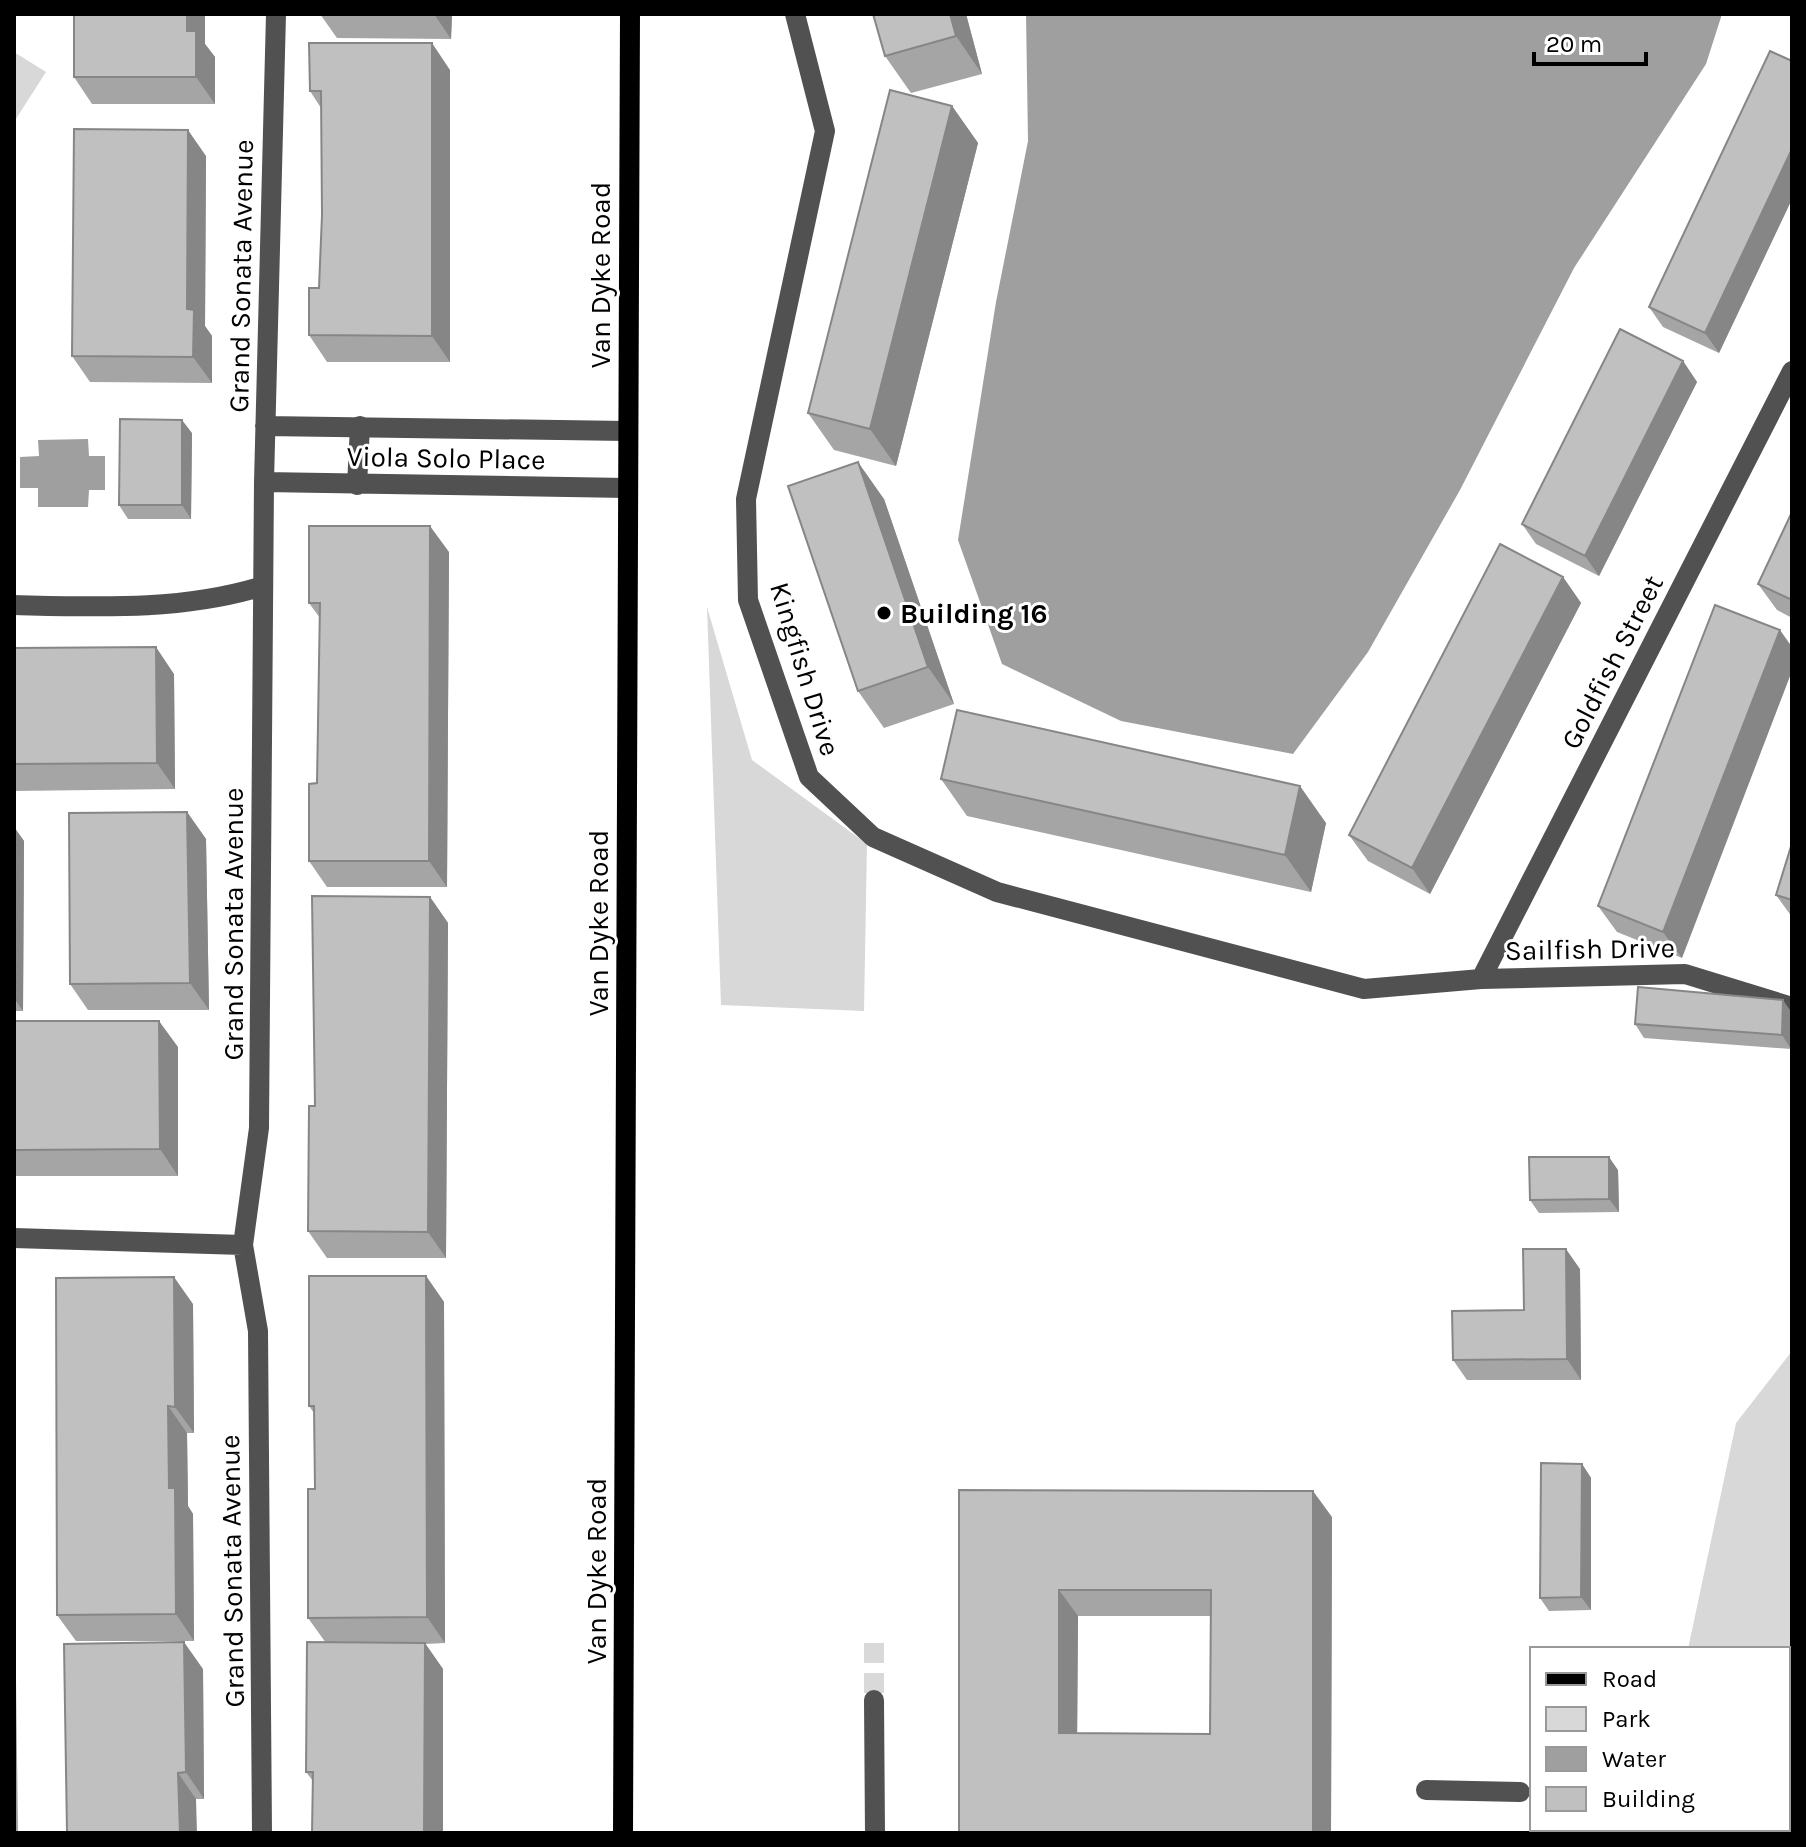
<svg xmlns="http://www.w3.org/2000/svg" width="1806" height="1847" viewBox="0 0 1806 1847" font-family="Karla,sans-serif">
  <rect width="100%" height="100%" fill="#fff"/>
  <!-- green -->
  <path fill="#d8d8d8" d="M 14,52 L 46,72 L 14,122 Z
    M 707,607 L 752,760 L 867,844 L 864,1011 L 721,1005 Z
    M 1792,1351 L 1792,1833 L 1647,1833 L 1648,1829 L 1788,1829 L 1788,1649 L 1688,1649 L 1736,1423 Z"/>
  <!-- water -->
  <path fill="#9f9f9f" d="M 1026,14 L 1722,14 L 1706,64 L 1574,268 L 1460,490 L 1368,652 L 1293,754 L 1121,721 L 1002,664 L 958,540 L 996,302 L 1028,141 Z
    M 88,439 L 89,456 L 105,456 L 105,490 L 89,490 L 88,507 L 38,507 L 38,488 L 20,488 L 20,457 L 39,456 L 38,440 Z
    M 14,1520 L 18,1833 L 14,1833 Z"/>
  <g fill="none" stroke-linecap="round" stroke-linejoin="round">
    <!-- minor-tunnel -->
    <path stroke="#d9d9d9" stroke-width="20" stroke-dasharray="20 10" stroke-linecap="butt" d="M 874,1643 L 874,1700"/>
    <!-- minor -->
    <path stroke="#515151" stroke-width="20" d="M 795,14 L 825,131 L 746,499 L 748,600 L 809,777 L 873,837 L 997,892 L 1364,989 L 1481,979 L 1685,974 L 1792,1007
      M 265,426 L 627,431
      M 264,482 L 627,488
      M 357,485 L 360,426
      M 14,605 C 98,607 182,611 263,586
      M 1481,979 L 1792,371
      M 14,1238 L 243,1245
      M 874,1700 L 875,1833
      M 1426,1790 L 1520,1792
      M 262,1833 L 258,1331 L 243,1245 L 259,1128 L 264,482 L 276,14"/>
    <!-- major -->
    <path stroke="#000" stroke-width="20" d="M 623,1833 L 630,14"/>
  </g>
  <!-- wall -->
  <path fill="#a5a5a5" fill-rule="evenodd" d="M 74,14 L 205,14 L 205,44 L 215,57 L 215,104 L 92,104 L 74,77 Z
    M 320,14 L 452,14 L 451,39 L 337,38 Z
    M 873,14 L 966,14 L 982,74 L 911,93 L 885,56 Z
    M 1792,61 L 1792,199 L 1719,353 L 1663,327 L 1649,307 Z
    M 450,70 L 450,362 L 327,362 L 309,335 L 319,288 L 322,215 L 321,108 L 310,91 Z
    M 952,106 L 978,143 L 896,466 L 834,450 L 808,413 Z
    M 206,156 L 205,326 L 212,336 L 212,383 L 90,382 L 72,356 Z
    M 1683,361 L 1697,382 L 1599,576 L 1536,544 L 1522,524 Z
    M 192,433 L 191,519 L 128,519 L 119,505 Z
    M 884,499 L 954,704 L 884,728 L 858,691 Z
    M 1792,512 L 1792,618 L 1777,610 L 1758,584 Z
    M 449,552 L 447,887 L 327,887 L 309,861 L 317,783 L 320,618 L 309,603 Z
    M 1563,577 L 1581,603 L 1430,894 L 1368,861 L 1349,835 Z
    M 1715,605 L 1682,958 L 1617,932 L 1598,906 Z
    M 14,648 L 174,674 L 175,789 L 14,791 Z
    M 941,779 L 1326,823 L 1311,892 L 967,816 Z
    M 187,812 L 206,839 L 209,1010 L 88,1010 L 70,984 Z
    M 14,827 L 24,841 L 23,1011 L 14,1011 Z
    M 1792,843 L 1792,917 L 1776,895 Z
    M 430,897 L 448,923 L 446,1258 L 327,1258 L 308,1231 L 315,1106 Z
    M 1783,1000 L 1791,1049 L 1644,1038 L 1635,1024 Z
    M 14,1021 L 178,1047 L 178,1176 L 14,1176 Z
    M 1618,1170 L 1619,1212 L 1539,1213 L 1530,1200 Z
    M 1580,1269 L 1581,1380 L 1467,1380 L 1453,1360 Z
    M 426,1276 L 444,1302 L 445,1643 L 425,1644 L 443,1669 L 443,1833 L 312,1833 L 313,1781 L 306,1772 L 326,1643 L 308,1618 L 315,1489 L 314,1413 L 309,1406 Z
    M 193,1304 L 194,1433 L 187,1433 L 188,1506 L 193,1514 L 194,1641 L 76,1641 L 57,1615 Z
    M 1582,1464 L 1591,1478 L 1591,1610 L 1549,1611 L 1540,1598 Z
    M 959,1490 L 1332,1517 L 1331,1833 L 959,1833 ZM 1078,1616 L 1211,1616 L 1210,1734 L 1077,1733 Z
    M 203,1669 L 204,1799 L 196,1799 L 67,1833 Z"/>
  <!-- shaded-wall -->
  <path fill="#868686" d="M 187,14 L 205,14 L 205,44 L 215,57 L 215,104 L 196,77 L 187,31 Z
    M 434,14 L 452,14 L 451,39 Z
    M 950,14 L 966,14 L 982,74 L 956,36 Z
    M 432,43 L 450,70 L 450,362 L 432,336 Z
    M 952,106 L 978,143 L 896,466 L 870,429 Z
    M 188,130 L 206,156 L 205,326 L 212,336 L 212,383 L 193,357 L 187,309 Z
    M 1792,149 L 1792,199 L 1719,353 L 1705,333 Z
    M 1683,361 L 1697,382 L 1599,576 L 1585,556 Z
    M 182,420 L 192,433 L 191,519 L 182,505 Z
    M 858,462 L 884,499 L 954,704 L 928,667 Z
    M 430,526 L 449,552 L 447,887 L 429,861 Z
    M 1563,577 L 1581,603 L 1430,894 L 1412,868 Z
    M 1780,630 L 1792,647 L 1792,671 L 1682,958 L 1663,932 Z
    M 156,647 L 174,674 L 175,789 L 157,763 Z
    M 1300,786 L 1326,823 L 1311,892 L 1285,855 Z
    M 187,812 L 206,839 L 209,1010 L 190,983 Z
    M 14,827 L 24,841 L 23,1011 L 14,998 Z
    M 430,897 L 448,923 L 446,1258 L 428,1232 Z
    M 1783,1000 L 1792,1013 L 1791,1049 L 1782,1035 Z
    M 159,1021 L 178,1047 L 178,1176 L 160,1149 Z
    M 1609,1157 L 1618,1170 L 1619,1212 L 1609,1199 Z
    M 1566,1249 L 1580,1269 L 1581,1380 L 1567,1359 Z
    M 426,1276 L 444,1302 L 445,1643 L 427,1617 Z
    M 174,1277 L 193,1304 L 194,1433 L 175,1407 Z
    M 168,1406 L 187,1433 L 188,1506 L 193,1514 L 194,1641 L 176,1614 L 169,1488 Z
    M 1582,1464 L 1591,1478 L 1591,1610 L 1581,1597 Z
    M 1313,1491 L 1332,1517 L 1331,1833 L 1313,1833 Z
    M 1059,1590 L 1078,1616 L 1077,1759 L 1059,1733 Z
    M 184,1642 L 203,1669 L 204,1799 L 186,1772 Z
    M 425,1643 L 443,1669 L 443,1833 L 424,1833 Z
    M 178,1773 L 196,1799 L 197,1833 L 180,1833 Z"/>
  <!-- building -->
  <path fill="#c0c0c0" stroke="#868686" stroke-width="2" fill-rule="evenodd" d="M 74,14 L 187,14 L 187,31 L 196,31 L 196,77 L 74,77 Z
    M 873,14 L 950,14 L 956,36 L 885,56 Z
    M 309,43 L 432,43 L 432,336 L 309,335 L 309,288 L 319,288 L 322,215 L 321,91 L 310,91 Z
    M 1770,51 L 1792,61 L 1792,149 L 1705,333 L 1649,307 Z
    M 890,90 L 952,106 L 870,429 L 808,413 Z
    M 74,129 L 188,130 L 187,309 L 194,310 L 193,357 L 72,356 Z
    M 1620,329 L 1683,361 L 1585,556 L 1522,524 Z
    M 120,419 L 182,420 L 182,505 L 119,505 Z
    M 858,462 L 928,667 L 858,691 L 788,486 Z
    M 1792,512 L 1792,600 L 1758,584 Z
    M 309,526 L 430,526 L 429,861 L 309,861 L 309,784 L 317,783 L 320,603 L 309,603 Z
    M 1500,544 L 1563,577 L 1412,868 L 1349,835 Z
    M 1715,605 L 1780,630 L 1663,932 L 1598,906 Z
    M 156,647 L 157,763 L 14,764 L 14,648 Z
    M 957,710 L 1300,786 L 1285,855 L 941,779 Z
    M 187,812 L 190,983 L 70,984 L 69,813 Z
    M 1792,843 L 1792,900 L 1776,895 Z
    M 312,896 L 430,897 L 428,1232 L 308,1231 L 309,1106 L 315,1106 Z
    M 1638,987 L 1783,1000 L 1782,1035 L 1635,1024 Z
    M 14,1021 L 159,1021 L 160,1149 L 14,1150 Z
    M 1529,1157 L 1609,1157 L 1609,1199 L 1530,1200 Z
    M 1523,1249 L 1566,1249 L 1567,1359 L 1453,1360 L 1452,1311 L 1524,1310 Z
    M 309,1276 L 426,1276 L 427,1617 L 308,1618 L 308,1489 L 315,1489 L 314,1406 L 309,1406 Z
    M 174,1277 L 175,1407 L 168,1406 L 169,1488 L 175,1488 L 176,1614 L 57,1615 L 56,1278 Z
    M 1541,1463 L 1582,1464 L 1581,1597 L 1540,1598 Z
    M 959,1490 L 1313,1491 L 1313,1833 L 959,1833 ZM 1059,1590 L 1211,1590 L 1210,1734 L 1059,1733 Z
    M 184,1642 L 186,1772 L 178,1773 L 180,1833 L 67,1833 L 64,1644 Z
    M 307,1642 L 425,1643 L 424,1833 L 312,1833 L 313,1772 L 306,1772 Z"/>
  <!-- markers -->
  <circle fill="#000" stroke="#fff" stroke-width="3" cx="884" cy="613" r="8"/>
  <g text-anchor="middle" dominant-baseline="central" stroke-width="6" stroke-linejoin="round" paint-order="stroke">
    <!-- street labels -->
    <g font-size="28" fill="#000" stroke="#fff">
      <text transform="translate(600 275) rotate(-90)">Van Dyke Road</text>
      <text transform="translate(241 276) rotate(-89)">Grand Sonata Avenue</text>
      <text transform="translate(446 458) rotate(1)">Viola Solo Place</text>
      <text transform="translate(1612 662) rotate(-63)">Goldfish Street</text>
      <text transform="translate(805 669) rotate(73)">Kingfish Drive</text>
      <text transform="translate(598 923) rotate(-90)">Van Dyke Road</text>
      <text transform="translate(233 924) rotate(-90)">Grand Sonata Avenue</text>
      <text transform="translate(1590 949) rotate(-1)">Sailfish Drive</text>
      <text transform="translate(232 1571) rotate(-91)">Grand Sonata Avenue</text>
      <text transform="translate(596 1571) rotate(-90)">Van Dyke Road</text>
    </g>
    <!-- poi labels -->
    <g font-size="28" font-weight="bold" fill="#000" stroke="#fff" text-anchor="start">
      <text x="900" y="613">Building 16</text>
    </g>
  </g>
  <!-- border -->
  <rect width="1806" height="1847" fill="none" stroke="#000000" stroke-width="32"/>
  <!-- legend -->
  <rect x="1530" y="1647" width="260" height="184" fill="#ffffff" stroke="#999999" stroke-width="2"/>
  <rect x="1546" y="1673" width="40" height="12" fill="#000000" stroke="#999999" stroke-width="2"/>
  <text x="1602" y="1687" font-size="24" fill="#000000">Road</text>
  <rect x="1546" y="1707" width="40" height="24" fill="#d8d8d8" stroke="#999999" stroke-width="2"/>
  <text x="1602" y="1727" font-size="24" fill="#000000">Park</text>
  <rect x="1546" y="1747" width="40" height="24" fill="#9f9f9f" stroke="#999999" stroke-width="2"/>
  <text x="1602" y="1767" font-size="24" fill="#000000">Water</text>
  <rect x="1546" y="1787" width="40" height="24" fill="#c0c0c0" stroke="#999999" stroke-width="2"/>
  <text x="1602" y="1807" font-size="24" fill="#000000">Building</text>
  <!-- scale -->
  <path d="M1534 52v12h112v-12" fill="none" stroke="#000000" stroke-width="4"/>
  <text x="1546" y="52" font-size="24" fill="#000000" stroke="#ffffff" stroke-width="6" paint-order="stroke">20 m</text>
</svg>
